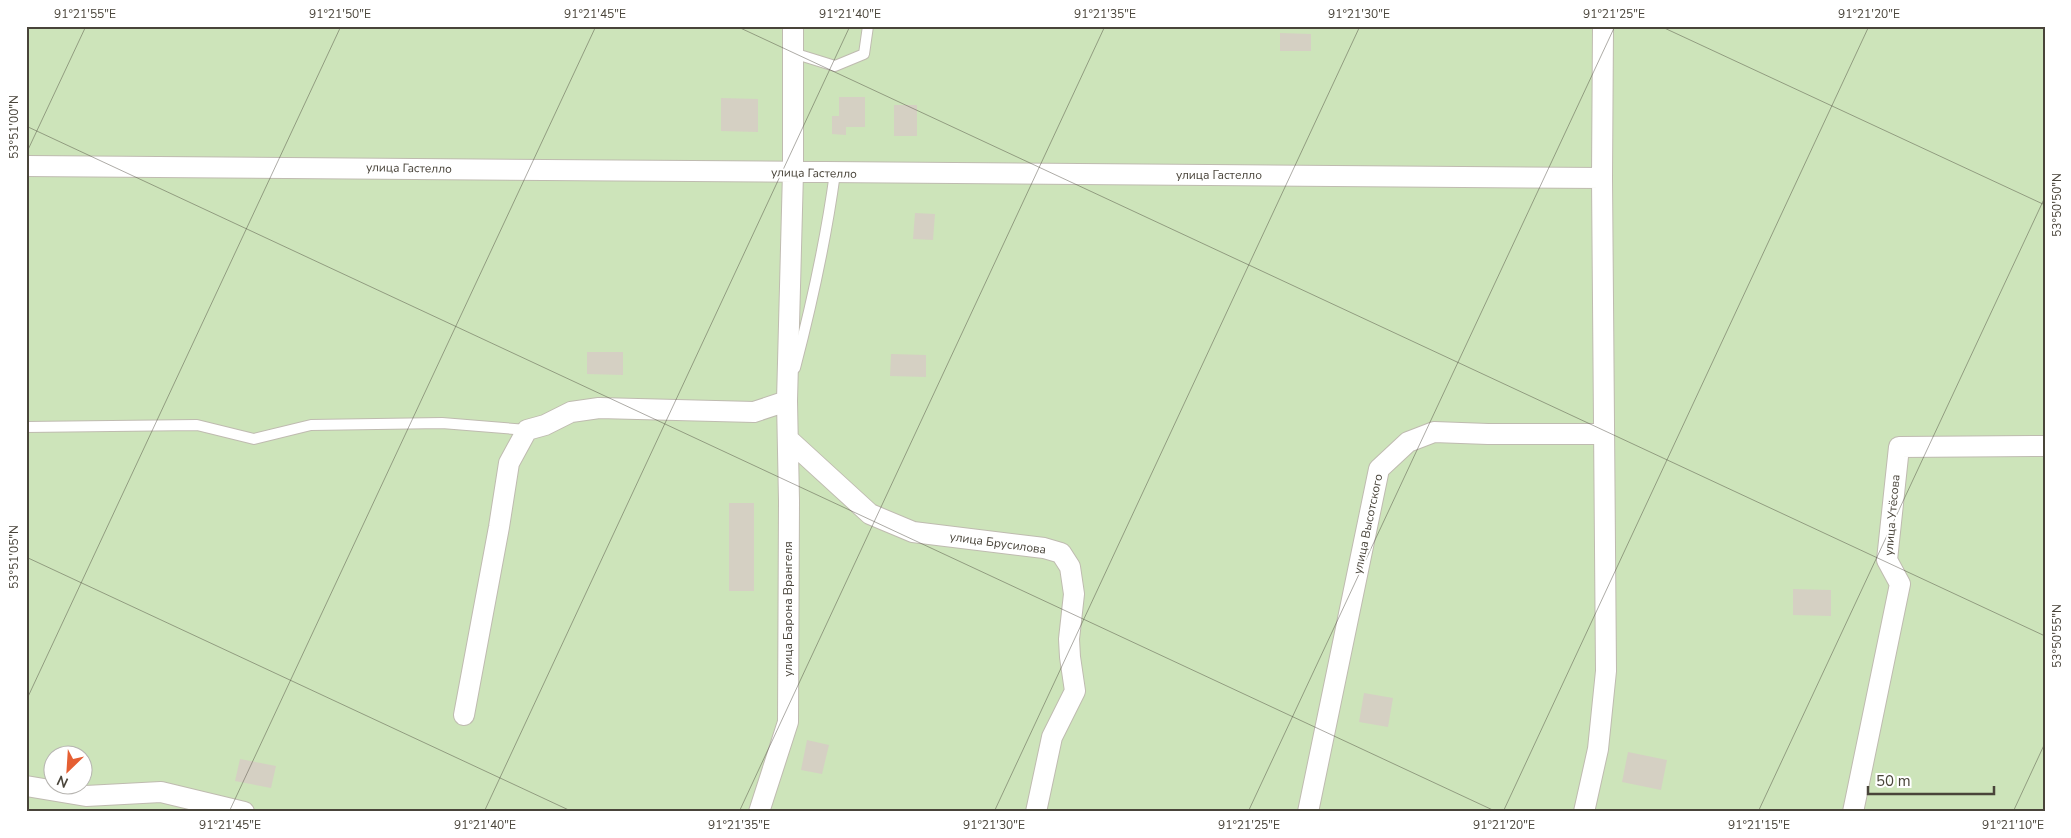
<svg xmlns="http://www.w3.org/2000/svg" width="2071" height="838" viewBox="0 0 2071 838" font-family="'Nunito Sans',sans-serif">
  <rect width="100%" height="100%" fill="#f5f3ec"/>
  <!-- green -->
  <path fill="#cde4ba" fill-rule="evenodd" d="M 26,26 L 2045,26 L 2045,812 L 26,812 ZM 52,756 L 82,756 L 82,786 L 52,786 Z"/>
  <!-- building -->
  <path fill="#d5d0c3" d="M 1280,33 L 1311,34 L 1311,51 L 1280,51 Z
    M 839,97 L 865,97 L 865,127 L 846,127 L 846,135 L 832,134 L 832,116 L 839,116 Z
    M 721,98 L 758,99 L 758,132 L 721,131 Z
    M 894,105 L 917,105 L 917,136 L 894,136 Z
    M 915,213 L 935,214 L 933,240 L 913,239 Z
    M 587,352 L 623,352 L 623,375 L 587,374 Z
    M 891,354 L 926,355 L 926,377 L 890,376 Z
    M 729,503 L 754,503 L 754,591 L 729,591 Z
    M 1793,589 L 1831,590 L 1831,616 L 1793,615 Z
    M 1364,693 L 1393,698 L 1388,727 L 1359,722 Z
    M 807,740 L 829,745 L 822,774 L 801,770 Z
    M 1628,752 L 1667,760 L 1661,790 L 1622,782 Z
    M 240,759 L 276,766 L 271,788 L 235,781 Z"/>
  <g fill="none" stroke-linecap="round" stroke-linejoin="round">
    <defs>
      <path id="service" d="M 793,53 L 835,66 L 864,54 L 868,26
        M 795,368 C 812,303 826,239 835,173
        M 26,427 L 197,425 L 254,439 L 311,425 L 442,423 L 527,430"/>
      <path id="minor" d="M 26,166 L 1602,178
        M 788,439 L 870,514 L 913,532 L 1044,548 L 1061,553 L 1070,567 L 1074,594 L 1069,639 L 1070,657 L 1075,691 L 1052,737 L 1036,812
        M 464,715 L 499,527 L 509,463 L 527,430 L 545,425 L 571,412 L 599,408 L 754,412 L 787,401
        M 26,786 L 86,796 L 161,792 L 244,812
        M 759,812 L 788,722 L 789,501 L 787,401 L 793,172 L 793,26
        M 1308,812 L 1379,469 L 1408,442 L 1434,432 L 1488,434 L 1604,434
        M 1584,812 L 1598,749 L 1606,671 L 1602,178 L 1603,26
        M 1853,812 L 1900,584 L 1887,560 L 1899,447 L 2045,446"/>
    </defs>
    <!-- service casing -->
    <use href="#service" stroke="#bfbbb0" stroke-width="12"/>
    <!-- minor casing -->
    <use href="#minor" stroke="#bfbbb0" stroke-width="22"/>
    <!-- service -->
    <use href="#service" stroke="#fff" stroke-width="10"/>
    <!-- minor -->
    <use href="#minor" stroke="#fff" stroke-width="20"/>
  </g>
  <!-- ticks -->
  <path fill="none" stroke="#49443a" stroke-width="1" stroke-opacity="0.45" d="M 736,26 L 2045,636M 1660,26 L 2045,205M 26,126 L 1497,812M 26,154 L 86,26M 26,557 L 573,812M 26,701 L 341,26M 229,812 L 596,26M 484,812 L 850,26M 739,812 L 1105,26M 994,812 L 1360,26M 1248,812 L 1615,26M 1503,812 L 1869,26M 1758,812 L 2045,197M 2013,812 L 2045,743"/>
  <g text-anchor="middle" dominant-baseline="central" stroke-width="4" stroke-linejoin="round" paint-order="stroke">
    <!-- street labels -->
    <g font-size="12" fill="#49443a" stroke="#fff">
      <text transform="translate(409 168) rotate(1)">улица Гастелло</text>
      <text transform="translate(814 173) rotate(1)">улица Гастелло</text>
      <text x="1219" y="175">улица Гастелло</text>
      <text transform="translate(1892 515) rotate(-85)">улица Утёсова</text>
      <text transform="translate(1368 524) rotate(-78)">улица Высотского</text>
      <text transform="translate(998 543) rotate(8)">улица Брусилова</text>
      <text transform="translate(788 609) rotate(-90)">улица Барона Врангеля</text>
    </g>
  </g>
  <!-- border -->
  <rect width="2071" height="838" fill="none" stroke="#ffffff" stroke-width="55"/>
  <!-- north arrow -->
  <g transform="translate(68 770) rotate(205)"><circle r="24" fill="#ffffff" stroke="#b6b4b0"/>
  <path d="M0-4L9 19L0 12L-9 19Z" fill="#e55f33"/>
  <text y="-8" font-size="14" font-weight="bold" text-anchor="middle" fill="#49443a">N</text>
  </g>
  <!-- scale -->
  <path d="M1868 786v8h126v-8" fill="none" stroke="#49443a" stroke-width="2.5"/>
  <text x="1876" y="786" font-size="15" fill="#49443a" stroke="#ffffff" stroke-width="4" paint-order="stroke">50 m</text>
  <rect x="28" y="28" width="2016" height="782" fill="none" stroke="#49443a" stroke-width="2"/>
  <g font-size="12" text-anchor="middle" fill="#49443a">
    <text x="85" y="18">91°21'55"E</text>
    <text x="340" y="18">91°21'50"E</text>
    <text x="595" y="18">91°21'45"E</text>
    <text x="850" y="18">91°21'40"E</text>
    <text x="1105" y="18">91°21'35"E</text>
    <text x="1359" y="18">91°21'30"E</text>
    <text x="1614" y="18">91°21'25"E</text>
    <text x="1869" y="18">91°21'20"E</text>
    <text transform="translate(14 127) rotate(-90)" y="4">53°51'00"N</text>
    <text transform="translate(2057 205) rotate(-90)" y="4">53°50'50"N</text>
    <text transform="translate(14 557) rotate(-90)" y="4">53°51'05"N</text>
    <text transform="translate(2057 636) rotate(-90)" y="4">53°50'55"N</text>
    <text x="230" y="829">91°21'45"E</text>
    <text x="485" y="829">91°21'40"E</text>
    <text x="739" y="829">91°21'35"E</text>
    <text x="994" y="829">91°21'30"E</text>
    <text x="1249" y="829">91°21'25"E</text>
    <text x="1504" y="829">91°21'20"E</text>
    <text x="1759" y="829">91°21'15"E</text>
    <text x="2013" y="829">91°21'10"E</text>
  </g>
</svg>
